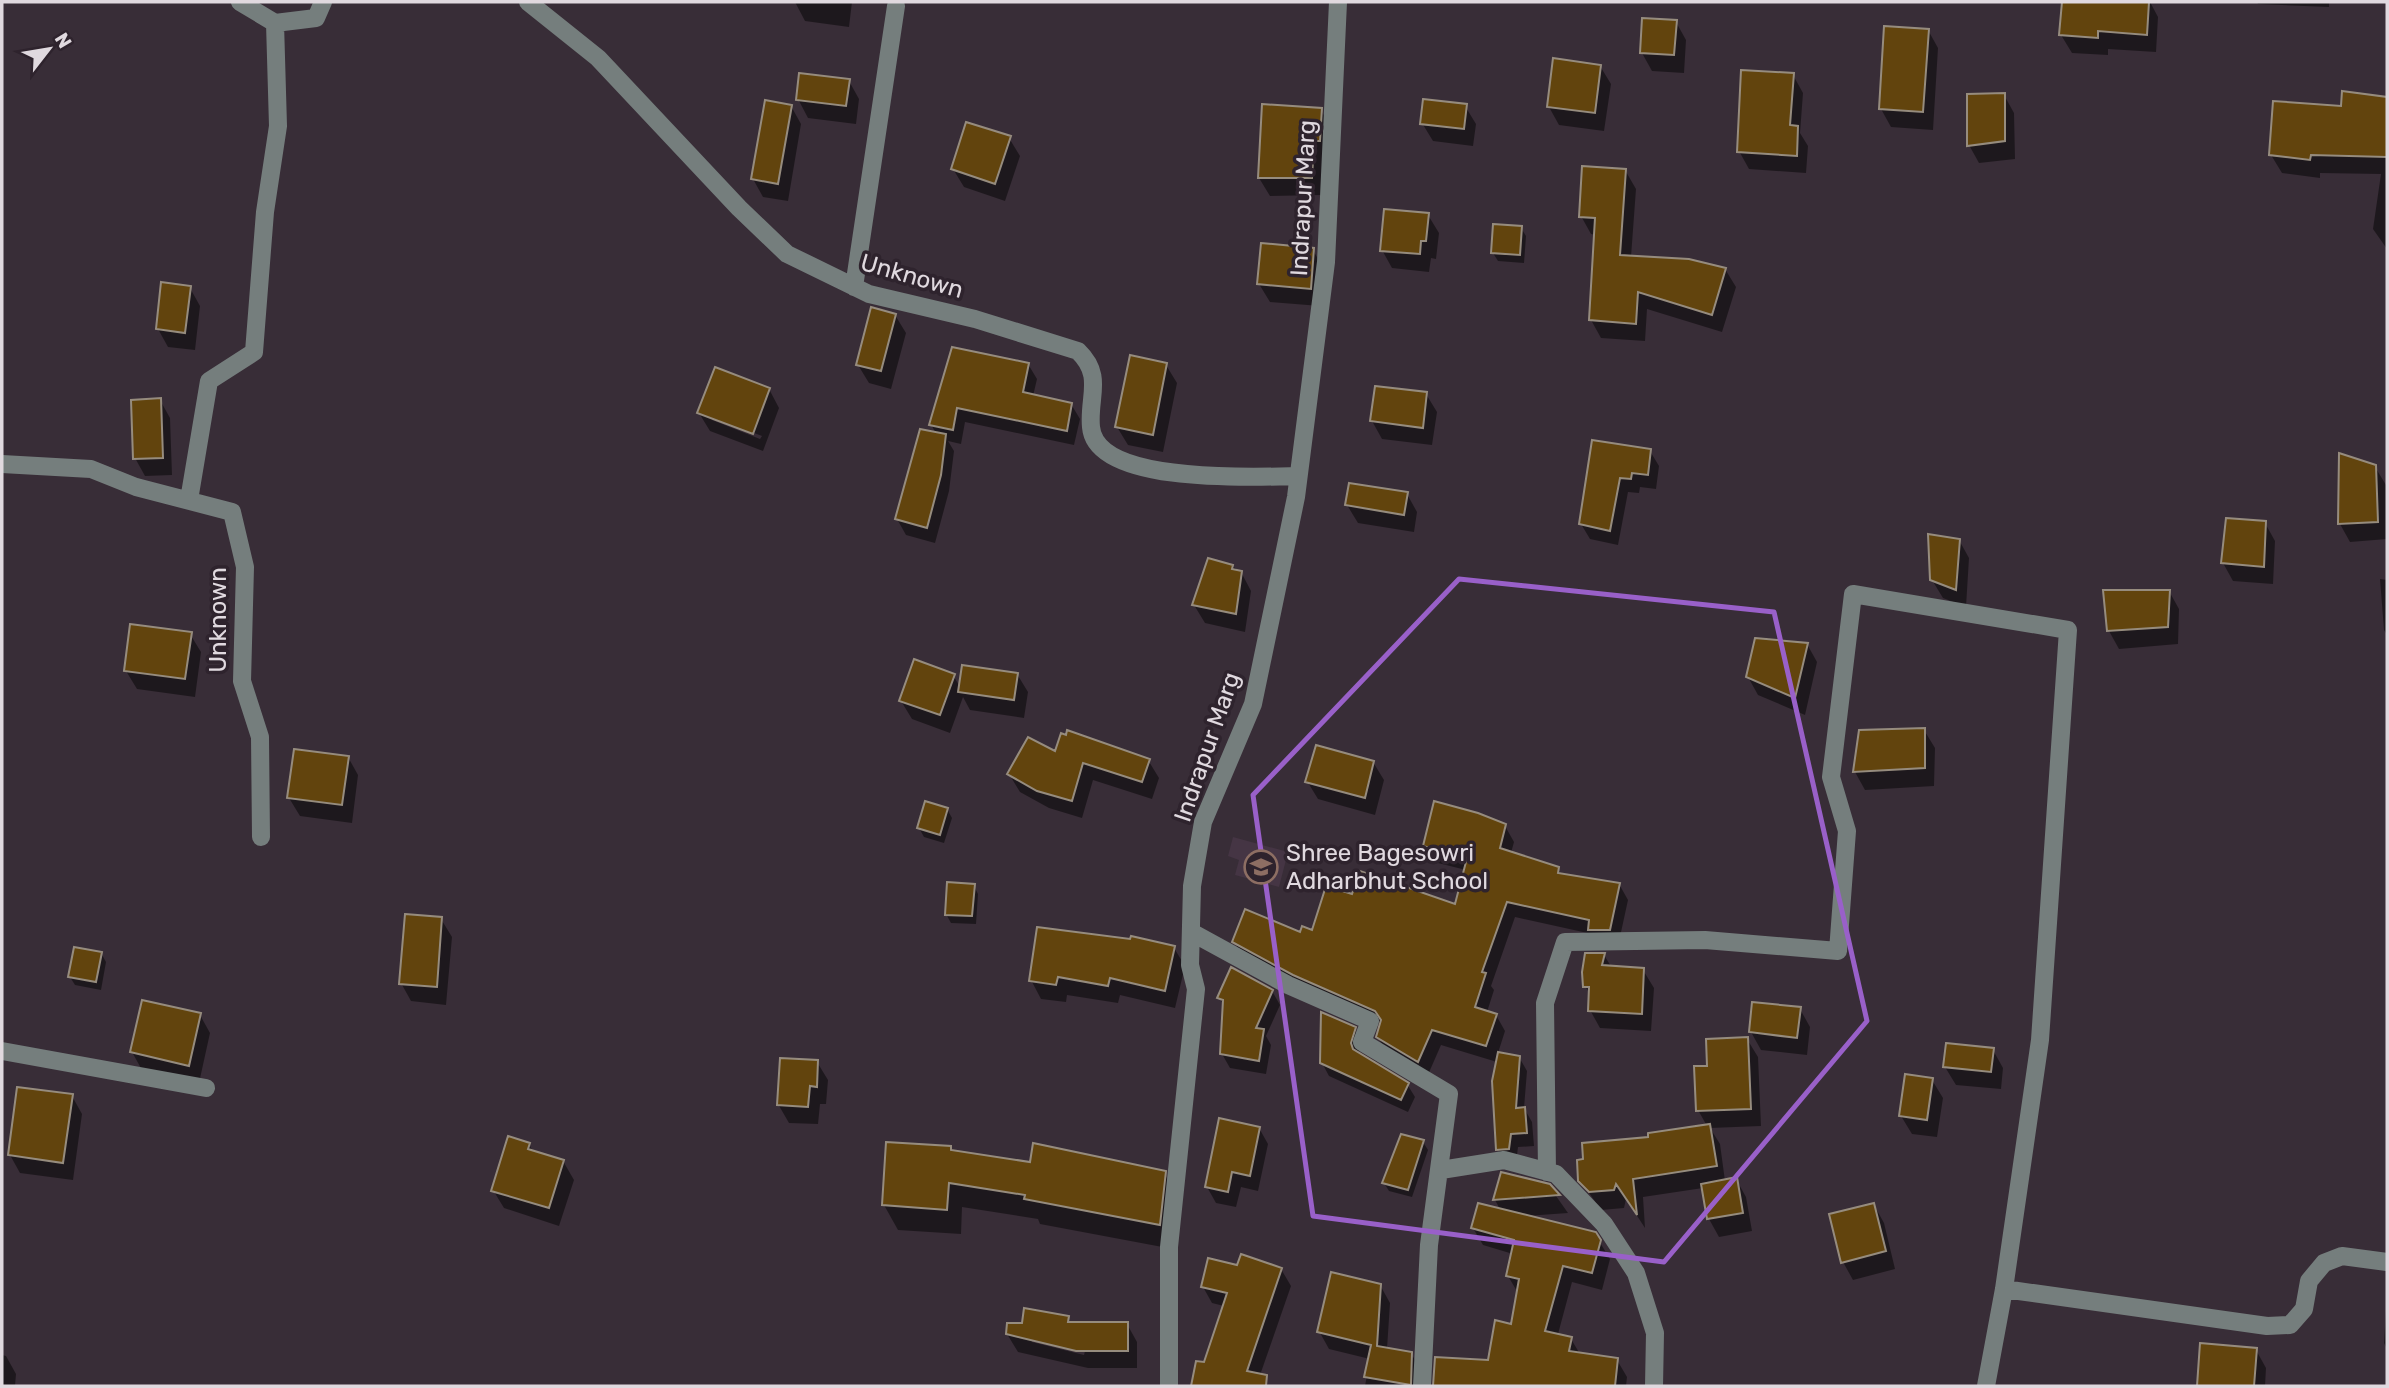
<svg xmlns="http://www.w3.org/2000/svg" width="2389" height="1388" viewBox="0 0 2389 1388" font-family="Rubik,sans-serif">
  <rect width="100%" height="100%" fill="#382d37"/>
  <!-- built -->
  <path fill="#453544" d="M 1233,837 L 1288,852 L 1279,887 L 1235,875 L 1239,860 L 1228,856 Z"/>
  <!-- shadow -->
  <path fill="#0007" fill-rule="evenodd" d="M 795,2 L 852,2 L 849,27 L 805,21 Z
    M 2064,2 L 2150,2 L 2158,17 L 2156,52 L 2108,49 L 2108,55 L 2072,53 L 2061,35 Z
    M 2257,2 L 2329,2 L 2329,7 L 2258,4 Z
    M 1676,22 L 1686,40 L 1684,73 L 1652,71 L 1642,53 Z
    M 1928,30 L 1938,48 L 1933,130 L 1891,127 L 1881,109 Z
    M 1600,66 L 1611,84 L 1604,131 L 1559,125 L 1549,107 Z
    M 1793,75 L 1803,93 L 1800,133 L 1808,146 L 1806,173 L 1749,169 L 1739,151 Z
    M 849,81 L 859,99 L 856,124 L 808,118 L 798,99 Z
    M 2344,93 L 2387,99 L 2387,249 L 2373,229 L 2381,174 L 2320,173 L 2320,178 L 2282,173 L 2271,155 L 2342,108 Z
    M 2004,95 L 2014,113 L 2015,159 L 1979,163 L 1969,145 Z
    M 791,106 L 801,124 L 788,201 L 763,197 L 753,179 Z
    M 1465,106 L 1476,124 L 1473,146 L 1433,141 L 1422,123 Z
    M 1321,110 L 1331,128 L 1321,195 L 1270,196 L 1259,178 Z
    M 1009,138 L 1020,156 L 1005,201 L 964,187 L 953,169 Z
    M 1625,170 L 1636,189 L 1631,257 L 1725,269 L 1736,287 L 1722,332 L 1647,309 L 1645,341 L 1601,338 L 1591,320 L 1596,235 L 1591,234 L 1581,216 Z
    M 1428,215 L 1439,233 L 1436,259 L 1431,258 L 1429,272 L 1392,268 L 1382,250 Z
    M 1521,228 L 1526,236 L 1524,263 L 1498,261 L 1493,253 Z
    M 1313,250 L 1323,268 L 1320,306 L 1270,302 L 1259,284 Z
    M 190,288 L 200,306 L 195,350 L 168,347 L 158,329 Z
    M 895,315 L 906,333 L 891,389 L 869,383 L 858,365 Z
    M 954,349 L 1028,364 L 1037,379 L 1033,396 L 1071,404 L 1080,419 L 1074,445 L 965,422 L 961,444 L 948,441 L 954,451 L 949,491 L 935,543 L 906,535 L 897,519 L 936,434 L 931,424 Z
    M 1166,365 L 1177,383 L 1163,452 L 1128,445 L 1117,427 Z
    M 769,389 L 779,408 L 763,451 L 710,431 L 699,413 ZM 712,417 L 762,436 L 760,439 L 712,420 Z
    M 1426,394 L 1437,412 L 1432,445 L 1382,439 L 1372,421 Z
    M 160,400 L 170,418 L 172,475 L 145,476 L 135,458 Z
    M 1594,442 L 1650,451 L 1659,466 L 1656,489 L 1640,487 L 1639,493 L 1628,492 L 1618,545 L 1590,539 L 1581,524 Z
    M 2375,467 L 2386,485 L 2387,539 L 2350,542 L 2340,524 Z
    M 1407,494 L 1417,512 L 1414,532 L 1358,523 L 1347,505 Z
    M 2265,523 L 2275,541 L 2273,584 L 2233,581 L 2223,563 Z
    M 1959,540 L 1969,558 L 1966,607 L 1943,598 L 1932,580 Z
    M 1232,566 L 1241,572 L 1251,591 L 1245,632 L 1205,623 L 1194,605 Z
    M 2380,579 L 2387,580 L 2387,635 L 2384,630 Z
    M 2169,591 L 2179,609 L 2178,644 L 2119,649 L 2109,631 L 2105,592 Z
    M 190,634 L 201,652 L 195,697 L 137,689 L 126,671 Z
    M 1807,644 L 1817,662 L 1805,715 L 1758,695 L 1748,677 Z
    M 1017,674 L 1028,692 L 1024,718 L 970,710 L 963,697 L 950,733 L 912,719 L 901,701 L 953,675 L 960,687 Z
    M 1924,730 L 1935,748 L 1934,786 L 1865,790 L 1855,772 L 1860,732 Z
    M 1056,754 L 1148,760 L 1159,778 L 1152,799 L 1093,780 L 1082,818 L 1049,808 L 1020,792 L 1009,774 Z
    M 348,757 L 358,775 L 352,823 L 300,816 L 289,798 Z
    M 1373,762 L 1384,780 L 1375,815 L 1318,799 L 1307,781 Z
    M 947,809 L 952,818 L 944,843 L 924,837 L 919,828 Z
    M 1505,826 L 1514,842 L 1511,853 L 1558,869 L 1562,876 L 1619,884 L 1628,900 L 1618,946 L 1592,934 L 1515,917 L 1491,986 L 1494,990 L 1487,1012 L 1496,1015 L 1505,1031 L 1498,1053 L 1519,1057 L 1527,1071 L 1524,1108 L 1532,1122 L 1534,1146 L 1518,1147 L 1516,1163 L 1506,1163 L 1498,1149 L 1497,1062 L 1441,1045 L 1427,1077 L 1387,1053 L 1378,1037 L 1382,1025 L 1304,990 L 1243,958 L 1234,941 L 1313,932 L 1353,897 L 1456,906 L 1466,870 L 1434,862 L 1425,846 Z
    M 974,886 L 978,894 L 976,924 L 951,923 L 946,914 Z
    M 441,919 L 452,937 L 446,1005 L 411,1001 L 401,983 Z
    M 1174,948 L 1185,966 L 1175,1008 L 1120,995 L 1118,1003 L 1067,995 L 1066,1002 L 1041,999 L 1031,980 Z
    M 101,953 L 106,962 L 101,990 L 75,985 L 70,977 Z
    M 1604,955 L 1612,968 L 1643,970 L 1654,988 L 1651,1031 L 1600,1028 L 1590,1010 L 1591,996 L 1585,986 Z
    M 1272,991 L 1280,1005 L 1266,1036 L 1271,1045 L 1266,1074 L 1230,1068 L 1222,1054 L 1224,1006 L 1219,997 Z
    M 1800,1009 L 1810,1027 L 1807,1055 L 1761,1050 L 1751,1032 Z
    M 200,1015 L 210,1033 L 199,1083 L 142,1070 L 132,1052 Z
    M 1354,1028 L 1362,1041 L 1358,1054 L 1407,1084 L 1415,1097 L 1408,1112 L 1329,1076 L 1322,1063 Z
    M 1747,1039 L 1758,1057 L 1761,1126 L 1710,1128 L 1720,1144 L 1725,1181 L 1736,1179 L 1746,1197 L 1752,1231 L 1719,1237 L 1709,1219 L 1703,1188 L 1643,1197 L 1645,1228 L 1626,1199 L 1624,1208 L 1601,1210 L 1580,1180 L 1650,1138 L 1707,1126 L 1698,1110 L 1709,1067 Z
    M 1993,1050 L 2003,1068 L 2001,1089 L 1956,1085 L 1945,1067 Z
    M 817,1062 L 828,1080 L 826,1104 L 820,1104 L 818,1124 L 789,1123 L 778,1104 Z
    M 1932,1080 L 1943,1098 L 1937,1137 L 1912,1134 L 1901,1116 Z
    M 72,1096 L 82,1114 L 73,1180 L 20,1173 L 10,1155 Z
    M 1259,1128 L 1268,1144 L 1258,1191 L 1241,1187 L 1236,1207 L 1216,1203 L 1207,1187 Z
    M 1423,1142 L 1428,1150 L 1412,1197 L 1389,1191 L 1384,1183 Z
    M 529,1144 L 533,1152 L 563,1161 L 574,1180 L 559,1226 L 504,1208 L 493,1190 Z
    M 950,1148 L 952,1152 L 1032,1164 L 1164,1173 L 1179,1198 L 1173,1249 L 1040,1224 L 1038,1219 L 962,1207 L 961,1234 L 898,1230 L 884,1205 Z
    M 1505,1174 L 1549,1186 L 1568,1213 L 1526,1216 L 1599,1241 L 1610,1259 L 1602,1290 L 1572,1282 L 1558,1334 L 1571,1339 L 1580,1354 L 1617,1360 L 1627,1377 L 1626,1386 L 1434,1386 L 1436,1359 L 1489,1362 L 1512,1326 L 1518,1293 L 1508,1276 L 1513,1254 L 1483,1245 L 1473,1228 L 1501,1211 L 1495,1200 Z
    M 1874,1205 L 1884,1223 L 1895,1269 L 1853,1280 L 1843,1262 Z
    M 1238,1267 L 1281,1269 L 1291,1286 L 1259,1378 L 1266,1386 L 1193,1386 L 1197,1363 L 1205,1364 L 1224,1306 L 1212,1303 L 1203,1287 Z
    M 1380,1285 L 1390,1303 L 1387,1349 L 1411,1353 L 1421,1371 L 1421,1386 L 1365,1386 L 1370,1359 L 1329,1349 L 1319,1331 Z
    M 2387,1295 L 2387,1349 L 2384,1343 Z
    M 1068,1318 L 1071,1324 L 1127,1324 L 1137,1342 L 1137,1368 L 1088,1368 L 1018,1352 L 1007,1334 L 1024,1324 ZM 1032,1339 L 1085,1351 L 1084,1355 L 1032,1342 Z
    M 2202,1345 L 2256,1350 L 2266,1368 L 2265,1386 L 2199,1386 Z
    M 2,1355 L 6,1356 L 16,1374 L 15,1386 L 2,1386 Z"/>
  <!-- building -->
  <path fill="#62440d" stroke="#968c7e" stroke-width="2" d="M 2062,2 L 2149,2 L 2147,35 L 2098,31 L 2098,38 L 2059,35 Z
    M 1642,18 L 1677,20 L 1674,55 L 1640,53 Z
    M 1884,26 L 1929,29 L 1923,112 L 1879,109 Z
    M 1553,58 L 1601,65 L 1595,113 L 1547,107 Z
    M 1741,70 L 1794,73 L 1790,125 L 1798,126 L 1797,156 L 1737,152 Z
    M 799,73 L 850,79 L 846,106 L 796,100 Z
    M 2342,91 L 2387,97 L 2387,157 L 2311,155 L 2310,160 L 2269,155 L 2273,101 L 2341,106 Z
    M 2005,93 L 2005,141 L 1967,146 L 1967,94 Z
    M 1423,99 L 1467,104 L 1464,129 L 1420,124 Z
    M 765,100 L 792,105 L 778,184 L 751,179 Z
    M 1262,104 L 1322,108 L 1320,141 L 1314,141 L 1312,178 L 1258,178 Z
    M 966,122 L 1011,136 L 995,184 L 951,169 Z
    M 1582,166 L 1626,169 L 1620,255 L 1689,259 L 1726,268 L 1712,315 L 1638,292 L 1636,324 L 1589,320 L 1595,218 L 1579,217 Z
    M 1384,209 L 1429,213 L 1426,241 L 1421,241 L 1420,254 L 1380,251 Z
    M 1493,224 L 1522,226 L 1520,255 L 1491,253 Z
    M 1261,243 L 1314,248 L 1311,289 L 1257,284 Z
    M 161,282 L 191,286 L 185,333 L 156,329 Z
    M 871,307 L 896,314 L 881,371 L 856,365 Z
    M 952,347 L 1029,363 L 1023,392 L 1072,403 L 1067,431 L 957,408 L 953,430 L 929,425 Z
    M 1130,355 L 1167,363 L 1153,435 L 1115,427 Z
    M 715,367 L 770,388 L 753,434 L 697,413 Z
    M 1375,386 L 1427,392 L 1423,428 L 1370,421 Z
    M 161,398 L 163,458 L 133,459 L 131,400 Z
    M 920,429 L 946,434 L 941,475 L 927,528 L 895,519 Z
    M 1592,440 L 1651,449 L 1648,475 L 1632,473 L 1631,479 L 1620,478 L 1610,531 L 1579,524 Z
    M 2339,453 L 2376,465 L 2378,522 L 2338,524 Z
    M 1349,483 L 1408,492 L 1404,515 L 1345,505 Z
    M 2226,518 L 2266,521 L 2264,567 L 2221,563 Z
    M 1928,534 L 1960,539 L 1956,590 L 1930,580 Z
    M 1208,558 L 1233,565 L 1232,569 L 1242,571 L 1236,614 L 1192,605 Z
    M 2103,590 L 2170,590 L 2168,627 L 2107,631 Z
    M 130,624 L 192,632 L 185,679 L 124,671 Z
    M 1755,638 L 1808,643 L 1795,698 L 1746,677 Z
    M 914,659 L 955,674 L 940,715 L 899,701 Z
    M 962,665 L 1018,673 L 1014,700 L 958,692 Z
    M 1925,728 L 1925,768 L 1853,772 L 1859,730 Z
    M 1067,730 L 1150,759 L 1142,782 L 1083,763 L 1072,801 L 1037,791 L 1007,774 L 1028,737 L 1055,751 L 1061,733 L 1066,735 Z
    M 1316,745 L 1374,761 L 1365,798 L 1305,782 Z
    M 294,749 L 349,756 L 342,805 L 287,798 Z
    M 925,801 L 948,808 L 940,835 L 917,828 Z
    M 1434,801 L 1478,813 L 1506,824 L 1500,848 L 1559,867 L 1558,873 L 1620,883 L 1610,930 L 1588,930 L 1589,920 L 1507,902 L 1482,972 L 1486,973 L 1475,1007 L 1497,1014 L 1486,1046 L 1432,1030 L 1418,1062 L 1376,1037 L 1381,1020 L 1375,1011 L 1293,975 L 1232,942 L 1245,909 L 1300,932 L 1302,926 L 1312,930 L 1326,886 L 1352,894 L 1360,871 L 1455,904 L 1467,858 L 1423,846 Z
    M 947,882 L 975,884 L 972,916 L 945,915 Z
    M 405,914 L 442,917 L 437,987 L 399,984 Z
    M 1037,927 L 1130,939 L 1131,936 L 1175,946 L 1165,991 L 1110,978 L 1108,986 L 1058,977 L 1056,985 L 1029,981 Z
    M 74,947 L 102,952 L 96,982 L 68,977 Z
    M 1585,953 L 1605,953 L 1602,965 L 1644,968 L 1642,1014 L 1588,1011 L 1589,987 L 1583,987 L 1582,972 Z
    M 1231,967 L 1273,990 L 1256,1028 L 1264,1029 L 1259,1061 L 1220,1054 L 1223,1000 L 1217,998 Z
    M 142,1000 L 201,1013 L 189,1066 L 130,1052 Z
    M 1752,1002 L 1801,1007 L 1797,1038 L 1749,1032 Z
    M 1321,1012 L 1356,1027 L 1351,1043 L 1353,1049 L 1409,1083 L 1401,1100 L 1320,1063 Z
    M 1748,1037 L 1751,1109 L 1696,1111 L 1694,1066 L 1707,1066 L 1706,1039 Z
    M 1946,1043 L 1994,1048 L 1991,1072 L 1943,1067 Z
    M 1498,1052 L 1520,1056 L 1516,1108 L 1525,1107 L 1527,1133 L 1511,1134 L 1509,1149 L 1496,1150 L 1492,1081 Z
    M 780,1058 L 818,1060 L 817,1087 L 810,1086 L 808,1107 L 777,1105 Z
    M 1905,1074 L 1933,1078 L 1927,1120 L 1899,1116 Z
    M 17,1087 L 73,1094 L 63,1163 L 8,1155 Z
    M 1219,1118 L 1260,1127 L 1250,1176 L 1232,1172 L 1228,1192 L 1205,1187 Z
    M 1710,1124 L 1717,1166 L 1633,1179 L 1637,1215 L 1616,1184 L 1614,1190 L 1589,1192 L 1578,1181 L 1577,1160 L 1583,1159 L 1582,1143 L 1648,1137 L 1648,1133 Z
    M 1401,1134 L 1424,1140 L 1408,1190 L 1382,1183 Z
    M 508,1136 L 530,1143 L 528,1149 L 564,1160 L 549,1208 L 491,1191 Z
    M 886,1142 L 951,1146 L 951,1150 L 1030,1162 L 1033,1143 L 1166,1171 L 1160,1225 L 1024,1199 L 1025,1195 L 949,1183 L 947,1210 L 882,1205 Z
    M 1501,1172 L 1550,1184 L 1560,1195 L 1493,1200 Z
    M 1737,1177 L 1743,1213 L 1707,1219 L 1701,1184 Z
    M 1478,1203 L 1596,1232 L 1601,1240 L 1592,1273 L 1563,1266 L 1545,1331 L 1572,1337 L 1569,1351 L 1618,1358 L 1615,1386 L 1433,1386 L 1435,1357 L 1488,1360 L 1495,1320 L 1511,1324 L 1519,1279 L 1506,1276 L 1514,1240 L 1471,1228 Z
    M 1874,1203 L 1886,1251 L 1841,1263 L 1829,1214 Z
    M 1241,1254 L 1282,1268 L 1247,1371 L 1267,1375 L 1266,1386 L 1191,1386 L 1196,1361 L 1204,1362 L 1227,1293 L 1201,1287 L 1208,1258 L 1237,1265 Z
    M 1331,1272 L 1381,1284 L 1377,1346 L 1412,1352 L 1411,1385 L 1364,1377 L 1371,1345 L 1317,1332 Z
    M 1024,1308 L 1069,1316 L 1068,1322 L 1128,1322 L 1128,1351 L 1076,1351 L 1006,1334 L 1007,1323 L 1022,1323 Z
    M 2200,1343 L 2257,1348 L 2254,1386 L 2197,1386 Z"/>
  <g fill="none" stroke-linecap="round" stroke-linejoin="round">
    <!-- minor -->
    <path stroke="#757e7d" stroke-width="18" d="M 240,2 L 275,23 L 316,18 L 323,2
      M 528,2 L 598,58 L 739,208 L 787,254 L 869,294 L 975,319 L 1078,351 C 1104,376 1088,397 1091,427 C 1096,485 1255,477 1298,476
      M 854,287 L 896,6
      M 2,464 L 91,469 L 136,487 L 232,512 L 245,567 L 242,681 L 260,737 L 261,837
      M 189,500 L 209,381 L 254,352 L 265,212 L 278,126 L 275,23
      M 1191,932 L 1288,985 L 1370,1021 L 1362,1042 L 1449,1094 L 1429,1245 L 1422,1386
      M 2,1051 L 206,1088
      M 1441,1170 L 1504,1160 L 1556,1174 L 1604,1224 L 1636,1273 L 1655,1333 L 1654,1386
      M 1547,1172 L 1545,1003 L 1565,942 L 1705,940 L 1838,951 L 1847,831 L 1831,777 L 1853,594 L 2068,630 L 2040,1040 L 2004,1289 L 1986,1386
      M 2004,1289 L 2267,1326 L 2290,1325 L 2304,1309 L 2309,1281 L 2324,1263 L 2342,1256 L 2387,1262
      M 1169,1386 L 1169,1247 L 1196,989 L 1190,965 L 1192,886 L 1203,822 L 1253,704 L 1296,497 L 1326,262 L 1338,2"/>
  </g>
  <!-- marked area -->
  <path fill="none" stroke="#9960c9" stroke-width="5" stroke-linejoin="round" d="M 1459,579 L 1774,612 L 1867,1021 L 1664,1262 L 1313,1216 L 1253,795 Z"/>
  <!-- icons -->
  <defs>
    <symbol id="school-ring" viewBox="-11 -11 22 22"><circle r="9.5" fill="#2e232d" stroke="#8d6e63" stroke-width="1.5"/><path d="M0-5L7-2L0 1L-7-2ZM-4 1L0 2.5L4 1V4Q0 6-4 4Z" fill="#8d6e63"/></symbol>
  </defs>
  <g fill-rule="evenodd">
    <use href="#school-ring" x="1242" y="848" width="38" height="38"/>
  </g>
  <g text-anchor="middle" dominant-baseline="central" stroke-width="7" stroke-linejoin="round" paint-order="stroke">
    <!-- street labels -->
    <g font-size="24" fill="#e0d9df" stroke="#2e232d">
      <text transform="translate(1303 198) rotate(-87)">Indrapur Marg</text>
      <text transform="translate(912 276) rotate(16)">Unknown</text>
      <text transform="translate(218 620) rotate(-90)">Unknown</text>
      <text transform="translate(1207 747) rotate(-71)">Indrapur Marg</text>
    </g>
    <!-- poi labels -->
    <g font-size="24" fill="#e0d9df" stroke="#2e232d" text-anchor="start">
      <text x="1286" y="853">Shree Bagesowri<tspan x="1286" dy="28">Adharbhut School</tspan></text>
    </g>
  </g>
  <!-- border -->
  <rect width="2389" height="1388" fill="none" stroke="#e0d9df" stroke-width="7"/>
  <!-- north arrow -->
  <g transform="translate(49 49) rotate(59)" stroke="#2e232d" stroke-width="5" paint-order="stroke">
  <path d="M0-5L12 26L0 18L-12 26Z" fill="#e0d9df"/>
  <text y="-10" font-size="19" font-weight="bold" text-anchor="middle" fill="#e0d9df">N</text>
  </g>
</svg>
